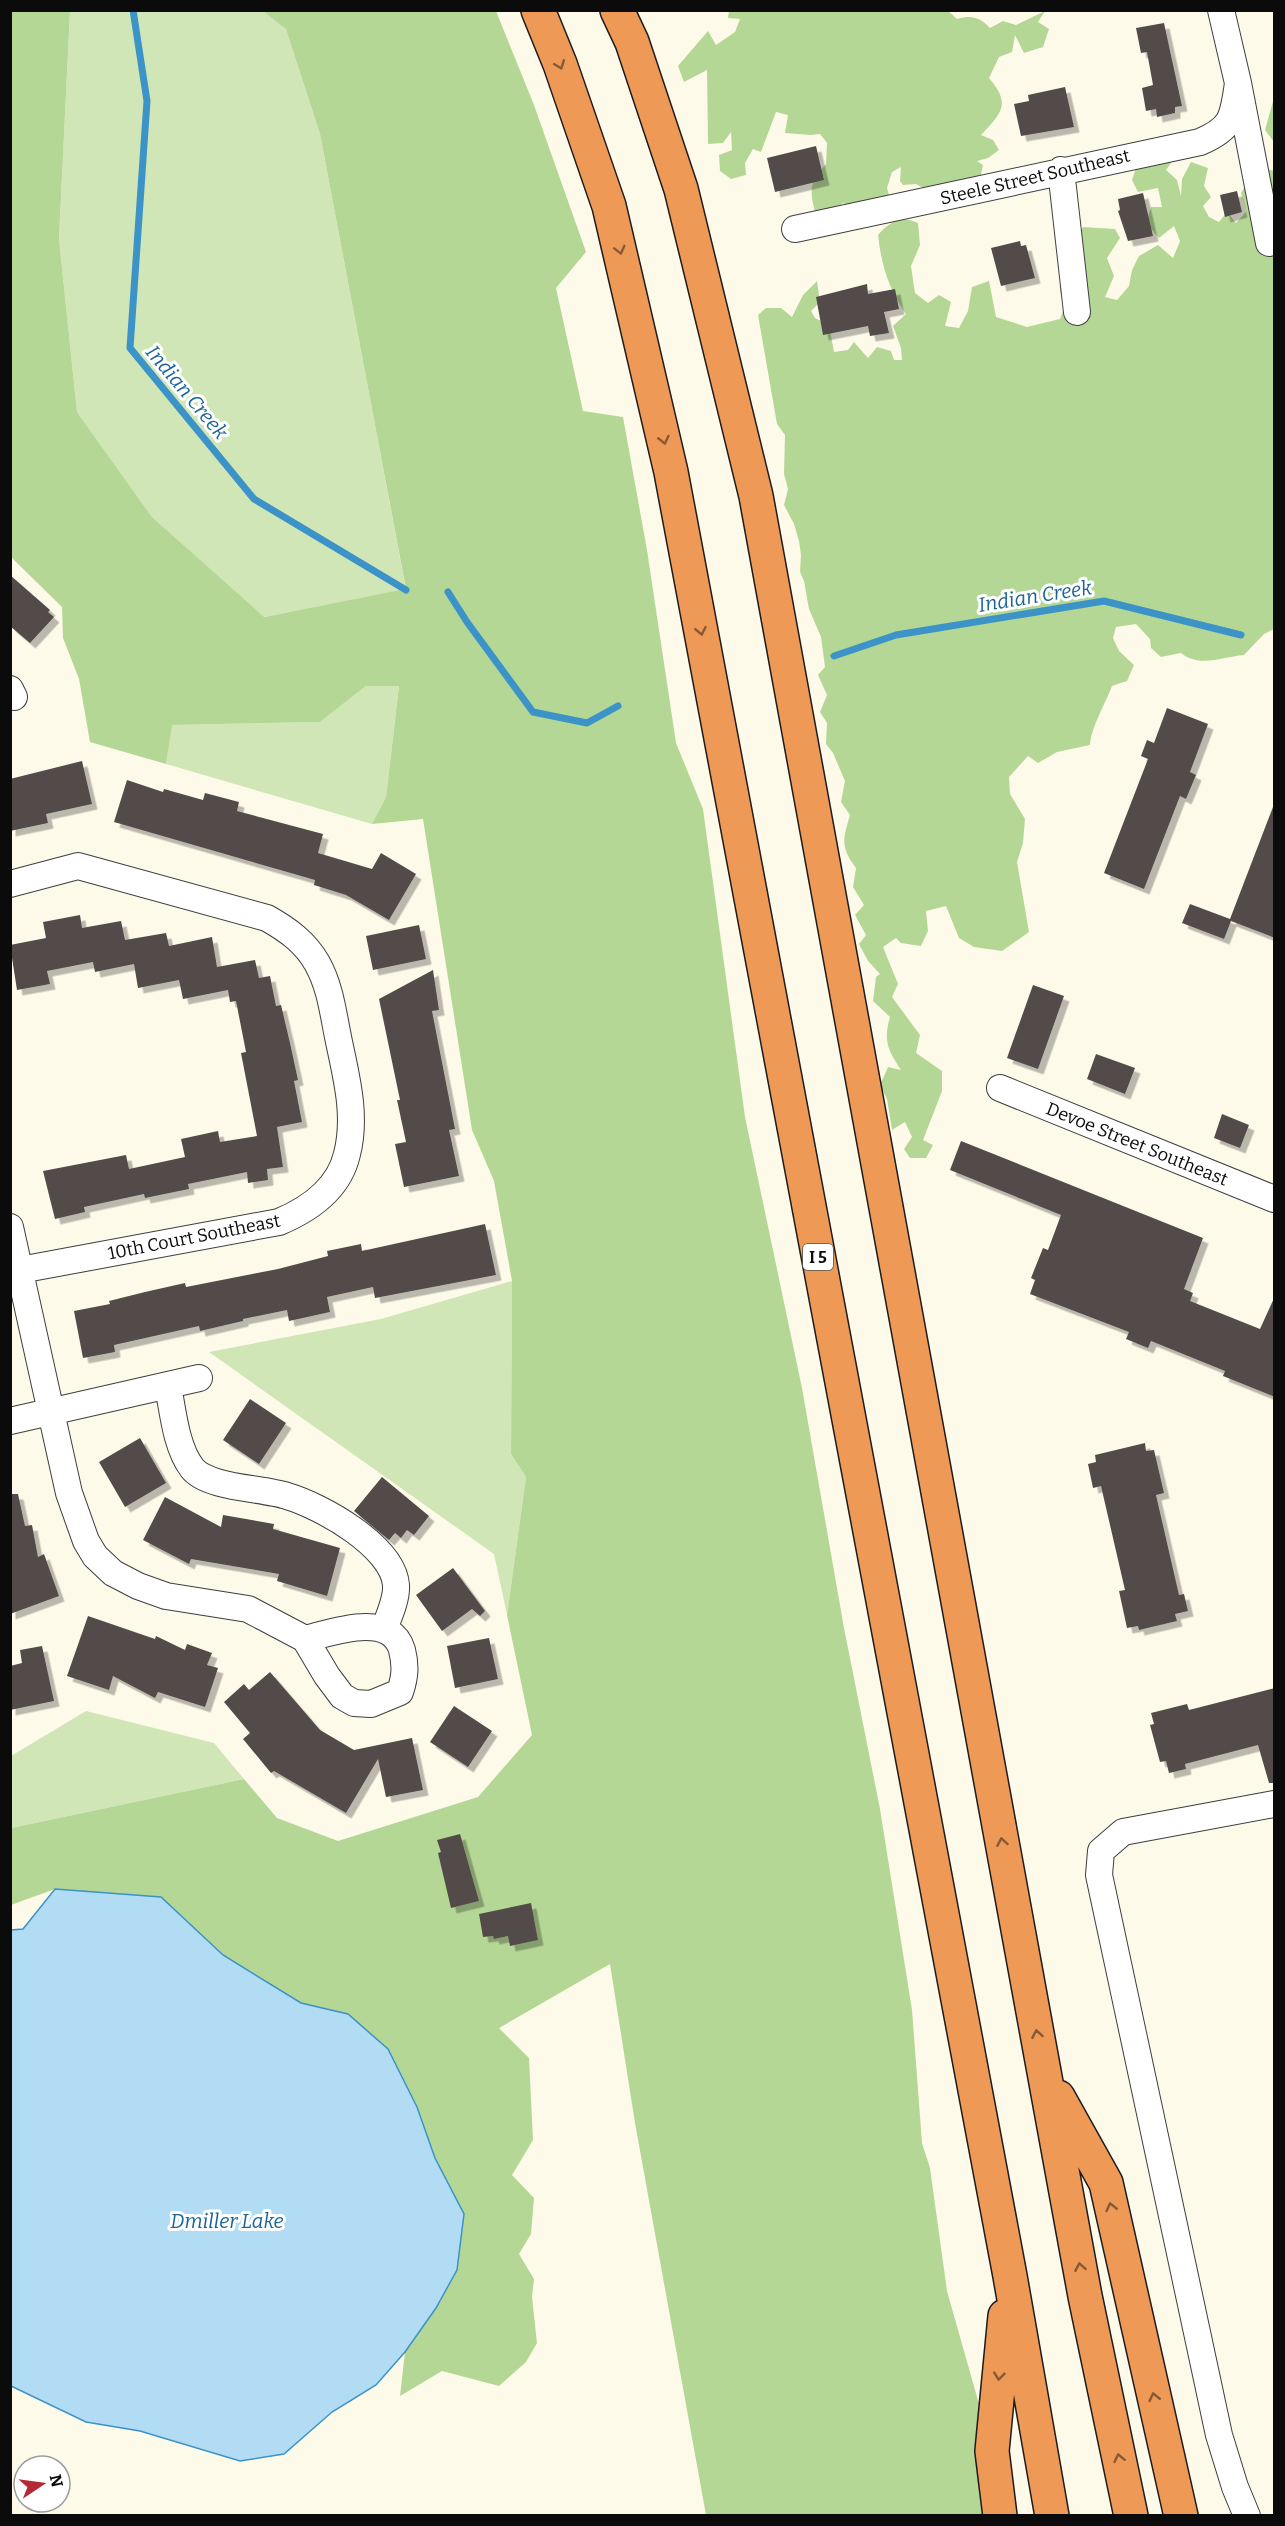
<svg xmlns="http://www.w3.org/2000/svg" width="1285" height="2526" viewBox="0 0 1285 2526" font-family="Bitter,serif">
  <defs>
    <filter id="shadow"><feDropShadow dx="5.5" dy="5.5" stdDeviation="0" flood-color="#0004"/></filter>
  </defs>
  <rect width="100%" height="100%" fill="#fefaea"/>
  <!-- green -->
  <path fill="#d0e6b6" d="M 70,11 L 263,11 L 286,28 L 320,134 L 406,590 L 263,617 L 152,517 L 77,412 L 59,239 Z
    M 399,685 L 386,797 L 372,824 L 166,764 L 171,725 L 320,722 L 366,686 Z
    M 512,1281 L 511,1454 L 526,1477 L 507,1615 L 494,1554 L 209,1352 L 381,1319 Z
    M 86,1711 L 214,1743 L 244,1779 L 11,1828 L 11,1756 Z"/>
  <!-- forest -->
  <path fill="#b5d796" d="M 11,11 L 70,11 L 59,239 L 77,412 L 152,517 L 264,617 L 406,589 L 320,134 L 286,29 L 263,11 L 496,11 L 534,105 L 586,252 L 556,288 L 583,411 L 623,417 L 647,550 L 676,743 L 703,809 L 745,1117 L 802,1388 L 844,1628 L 880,1809 L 912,2010 L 922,2143 L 930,2168 L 947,2291 L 979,2404 L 993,2515 L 706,2515 L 635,2123 L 610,1964 L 499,2028 L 529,2058 L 533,2140 L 512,2175 L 534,2198 L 531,2234 L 519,2254 L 534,2279 L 532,2297 L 537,2343 L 526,2362 L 499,2386 L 442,2371 L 400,2396 L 405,2352 L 436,2308 L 457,2270 L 435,2158 L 417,2107 L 348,2014 L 301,2003 L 223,1955 L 161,1897 L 55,1889 L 11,1905 L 11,1828 L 244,1779 L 277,1818 L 338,1841 L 478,1797 L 532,1735 L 507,1615 L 526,1477 L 511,1454 L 512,1281 L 494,1181 L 472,1130 L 423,819 L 372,824 L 386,797 L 399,686 L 366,686 L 320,722 L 172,725 L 166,764 L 90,742 L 79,679 L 63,638 L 62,607 L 11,557 Z
    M 729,11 L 948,11 L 957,19 C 972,15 979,17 990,28 L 1003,21 L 1016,25 L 1045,11 L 1038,22 L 1049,29 L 1043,47 L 1024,53 L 1015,35 L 1012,52 L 999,57 L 989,78 C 1012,105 1001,113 981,135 L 993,140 L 999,150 L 988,158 L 977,161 L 983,165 L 980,179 L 929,191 L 916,184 L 903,185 L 900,181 L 901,167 L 892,172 L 887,188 L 890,199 L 857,208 L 843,203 L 830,217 L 815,212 C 809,189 810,182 826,164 L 827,143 L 820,134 L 811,135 L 785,133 L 788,115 L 776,112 L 761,152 L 753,149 L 745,163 L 746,175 L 731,179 L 720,171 L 719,155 L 732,150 L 731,132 L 723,143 L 708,144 L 707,70 L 684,82 L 678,66 L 708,31 L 716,45 L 735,32 L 740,19 L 728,18 Z
    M 1274,98 L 1274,142 L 1265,130 Z
    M 1176,156 L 1166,170 L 1177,180 L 1181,196 L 1182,179 L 1191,162 L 1208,168 L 1204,186 L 1211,197 L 1203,206 L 1209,217 L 1219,222 L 1227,212 L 1236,223 L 1246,212 L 1241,193 L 1250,178 L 1264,168 L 1274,171 L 1274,629 L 1264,634 L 1244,655 C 1222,657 1199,668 1181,653 L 1161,657 L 1151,648 L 1150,639 L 1136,624 L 1116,627 L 1113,638 L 1119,651 L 1134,665 L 1127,681 L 1112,686 C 1105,704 1091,728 1090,745 L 1057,752 L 1038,763 L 1028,756 L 1009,777 L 1010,794 L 1025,819 L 1023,843 L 1017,862 L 1029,932 L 1002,951 L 974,947 L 959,938 L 946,906 L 926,911 L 928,931 L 921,946 L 901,943 L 896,938 L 883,947 L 898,984 L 892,997 L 920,1035 L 916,1053 L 942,1071 L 942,1091 L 923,1140 L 933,1145 L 926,1158 L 910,1158 L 904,1149 L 912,1137 L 905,1122 L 892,1130 L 887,1099 L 880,1085 L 888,1067 L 901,1070 C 888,1050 883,1041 890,1017 L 873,1001 L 876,977 L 880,974 L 868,961 L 859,944 L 866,935 L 855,915 L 864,905 L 853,887 L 856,868 C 840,847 843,839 850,815 L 841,802 L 845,781 L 833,753 L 826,744 L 827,723 L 820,712 L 827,695 L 818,675 L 825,667 L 821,637 L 809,609 L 804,581 L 800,572 L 801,555 L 799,541 L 794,524 L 784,505 L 788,489 L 784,474 L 785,435 L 777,424 L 758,315 L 766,308 L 781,308 L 792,317 L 803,295 L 817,281 L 820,302 L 811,311 L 815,318 L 829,325 L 834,352 L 848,350 L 854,342 L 868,358 L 877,347 L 891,351 L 894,360 L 902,360 L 901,348 L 893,326 L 906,314 C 889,290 881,264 878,235 C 890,222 900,215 918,223 L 920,245 L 911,266 L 915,293 L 928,303 L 939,295 L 951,302 L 945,326 L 959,328 L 968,311 L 972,287 L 989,281 L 996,317 L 1027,327 L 1060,319 L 1066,303 C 1064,299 1060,294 1060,290 C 1058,274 1075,242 1083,227 L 1115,229 L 1120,238 L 1107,258 L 1114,276 L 1105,297 L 1117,300 L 1129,286 L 1132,270 L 1139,256 L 1158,245 L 1173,258 L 1180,241 L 1174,226 L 1159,238 L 1146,223 L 1151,207 L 1162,207 L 1158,188 L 1138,192 L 1132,180 L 1136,168 Z"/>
  <!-- water -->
  <path fill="#b1dcf3" stroke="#3b93c7" stroke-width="1.5" d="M 55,1889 L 161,1897 L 223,1955 L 301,2003 L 348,2014 L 388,2049 L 417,2107 L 435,2158 L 464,2214 L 457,2270 L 436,2308 L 405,2352 L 376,2385 L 332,2412 L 284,2454 L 240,2461 L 140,2431 L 86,2422 L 11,2386 L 11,1930 L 23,1929 Z"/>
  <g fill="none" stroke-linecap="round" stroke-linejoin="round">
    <!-- stream -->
    <path stroke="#3b93c7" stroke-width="7" d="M 133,10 L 147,101 L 130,348 L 254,499 L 406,590
      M 448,592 L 467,622 L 533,712 L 587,723 L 618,706
      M 834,656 L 896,635 L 1104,601 L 1241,635"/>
  </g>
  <!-- building -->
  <path fill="#534c48" filter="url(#shadow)" d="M 1164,23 L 1182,106 L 1175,107 L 1175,113 L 1157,117 L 1156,109 L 1146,111 L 1142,88 L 1153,85 L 1147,52 L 1141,53 L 1136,28 Z
    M 1065,87 L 1074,127 L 1021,136 L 1014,104 L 1029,101 L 1028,95 Z
    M 816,146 L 824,180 L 775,192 L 767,158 Z
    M 1237,191 L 1242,212 L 1225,217 L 1220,195 Z
    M 1143,193 L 1153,236 L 1128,241 L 1118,211 L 1120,210 L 1118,199 Z
    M 1020,241 L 1021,246 L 1026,245 L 1035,278 L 1001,286 L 991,248 Z
    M 867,284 L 868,294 L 895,289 L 899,309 L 884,312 L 889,333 L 870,336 L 868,326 L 823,335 L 816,297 Z
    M 10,575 L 50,610 L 48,612 L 54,617 L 30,643 L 10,626 Z
    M 1167,708 L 1208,724 L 1190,772 L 1196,775 L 1186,799 L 1180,796 L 1144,889 L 1104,873 L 1148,759 L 1141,756 L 1147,740 L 1154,743 Z
    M 82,761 L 92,804 L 46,814 L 48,823 L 10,831 L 10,779 Z
    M 127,780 L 163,792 L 164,789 L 203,800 L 205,793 L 239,802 L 237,811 L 323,834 L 318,853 L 372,869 L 381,853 L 416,874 L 389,920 L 346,895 L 314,885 L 315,880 L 114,822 Z
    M 1273,807 L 1275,938 L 1231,921 L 1224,939 L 1182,923 L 1190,904 L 1230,919 Z
    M 80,915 L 82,928 L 121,921 L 125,940 L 166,933 L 169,946 L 212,937 L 217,967 L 255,960 L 259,978 L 270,976 L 276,1006 L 281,1005 L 290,1043 L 298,1080 L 294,1081 L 302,1122 L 277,1127 L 283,1167 L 267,1169 L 268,1180 L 248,1183 L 247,1172 L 188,1184 L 189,1189 L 145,1198 L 144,1194 L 84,1207 L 85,1212 L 55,1219 L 43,1171 L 126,1155 L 129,1169 L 185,1157 L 181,1139 L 218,1131 L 220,1142 L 257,1136 L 241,1053 L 246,1052 L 236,1001 L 230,1002 L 228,990 L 183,999 L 179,980 L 138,988 L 134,964 L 95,972 L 93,962 L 47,971 L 50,984 L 17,990 L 10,945 L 46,938 L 43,922 Z
    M 419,925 L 426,959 L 373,970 L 366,936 Z
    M 433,970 L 439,1010 L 432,1011 L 455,1129 L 449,1130 L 459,1176 L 404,1187 L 395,1144 L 406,1142 L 397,1100 L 400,1100 L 379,999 Z
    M 1033,985 L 1064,996 L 1038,1069 L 1007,1058 Z
    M 1096,1054 L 1135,1068 L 1125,1094 L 1087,1079 Z
    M 1222,1114 L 1249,1125 L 1240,1148 L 1214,1138 Z
    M 961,1141 L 1203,1238 L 1184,1289 L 1193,1293 L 1190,1301 L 1260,1329 L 1275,1296 L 1275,1397 L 1223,1376 L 1225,1371 L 1151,1341 L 1148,1348 L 1126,1339 L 1129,1332 L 1030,1294 L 1035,1280 L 1031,1278 L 1043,1248 L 1048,1250 L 1061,1215 L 950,1170 Z
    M 485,1224 L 496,1275 L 375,1298 L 373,1287 L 327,1297 L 330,1312 L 289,1321 L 287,1310 L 243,1319 L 243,1321 L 200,1331 L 199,1326 L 114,1345 L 115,1352 L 83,1358 L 74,1311 L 110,1304 L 109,1301 L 145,1292 L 185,1283 L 186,1287 L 278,1269 L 328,1256 L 327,1251 L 361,1244 L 362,1251 Z
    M 250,1399 L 286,1423 L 259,1464 L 223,1440 Z
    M 140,1438 L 166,1483 L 125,1507 L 99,1462 Z
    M 1145,1443 L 1146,1451 L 1154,1450 L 1164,1493 L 1156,1495 L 1179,1595 L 1184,1594 L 1188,1611 L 1175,1614 L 1177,1621 L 1139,1630 L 1138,1626 L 1127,1628 L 1119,1591 L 1125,1590 L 1101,1486 L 1093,1488 L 1088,1464 L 1096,1462 L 1095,1455 Z
    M 382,1477 L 429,1516 L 414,1535 L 407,1530 L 401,1538 L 395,1533 L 389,1540 L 354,1511 Z
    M 10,1494 L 18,1494 L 25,1526 L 32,1525 L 38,1557 L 44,1554 L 59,1596 L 10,1614 Z
    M 165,1497 L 221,1527 L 223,1515 L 274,1524 L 273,1529 L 340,1548 L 327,1596 L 277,1581 L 279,1574 L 191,1559 L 189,1564 L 143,1540 Z
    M 453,1568 L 485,1611 L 480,1616 L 472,1609 L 442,1631 L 416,1595 Z
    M 88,1616 L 155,1639 L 156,1636 L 185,1650 L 187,1644 L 212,1653 L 207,1665 L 218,1668 L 205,1707 L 158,1692 L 155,1698 L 113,1676 L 109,1690 L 67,1676 Z
    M 489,1638 L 498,1679 L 455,1688 L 447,1646 Z
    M 42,1646 L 54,1701 L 10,1710 L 10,1666 L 22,1663 L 20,1650 Z
    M 270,1672 L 320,1730 L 354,1750 L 412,1738 L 423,1790 L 386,1797 L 378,1759 L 346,1813 L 274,1771 L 271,1773 L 243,1739 L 250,1733 L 224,1702 L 244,1684 L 249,1690 Z
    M 1275,1688 L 1275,1783 L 1269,1783 L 1258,1745 L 1185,1764 L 1186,1769 L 1169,1773 L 1166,1761 L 1160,1762 L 1150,1725 L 1154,1724 L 1151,1713 L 1187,1704 L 1189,1710 Z
    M 454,1706 L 492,1731 L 468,1767 L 430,1742 Z
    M 460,1834 L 479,1901 L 451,1908 L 438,1853 L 441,1852 L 437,1840 Z
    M 531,1903 L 538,1940 L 510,1946 L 508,1936 L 494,1939 L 493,1936 L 483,1937 L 479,1914 Z"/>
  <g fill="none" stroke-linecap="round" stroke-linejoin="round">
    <defs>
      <path id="street" d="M 1221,10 L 1238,83 L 1269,243
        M 1061,170 L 1077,312
        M 795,229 L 1200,142 C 1233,128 1233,117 1238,83
        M 10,689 L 14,697
        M 10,884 L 78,866 L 267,918 C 288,930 305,942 317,963 C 330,986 333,1012 338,1037 C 346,1076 357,1115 347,1154 C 339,1189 310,1209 279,1222 L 20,1270
        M 1000,1088 L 1274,1199
        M 10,1227 L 69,1493 L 86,1541 L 95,1556 L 113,1573 L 138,1586 L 166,1596 L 248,1609 L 305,1639 L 327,1676 L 342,1696 L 354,1703 L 371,1704 L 400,1692 C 405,1677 406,1666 402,1650 C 391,1611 333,1632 305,1639
        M 168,1386 C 173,1412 176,1447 192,1468 C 207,1488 263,1488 287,1496 C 321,1506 393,1546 396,1585 C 397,1599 389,1616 384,1629
        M 10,1421 L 199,1378
        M 1247,2516 L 1235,2487 L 1219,2435 L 1099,1875 L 1101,1851 L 1123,1832 L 1274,1804"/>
      <path id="highway" d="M 538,10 L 560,64 L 609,206 L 671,472 L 1010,2276 L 1052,2516
        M 617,10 L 632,42 L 681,189 L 756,496 L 1085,2296 L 1131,2516
        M 1058,2097 L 1106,2183 L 1181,2516
        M 1000,2516 L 992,2451 L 1005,2316"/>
    </defs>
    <!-- street casing -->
    <use href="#street" stroke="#3e3e3e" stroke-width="28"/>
    <!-- highway casing -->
    <use href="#highway" stroke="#1c1c1c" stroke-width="36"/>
    <!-- street -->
    <use href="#street" stroke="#fff" stroke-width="26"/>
    <!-- highway -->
    <use href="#highway" stroke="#ef9957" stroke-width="33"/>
  </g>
  <!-- one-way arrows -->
  <defs><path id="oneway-chevron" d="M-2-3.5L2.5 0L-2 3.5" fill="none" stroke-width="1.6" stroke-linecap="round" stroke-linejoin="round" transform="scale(1.5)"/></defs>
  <g stroke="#885935">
    <use href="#oneway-chevron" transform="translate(560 65) rotate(69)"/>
    <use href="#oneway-chevron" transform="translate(620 250) rotate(76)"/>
    <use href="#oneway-chevron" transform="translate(664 440) rotate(77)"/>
    <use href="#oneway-chevron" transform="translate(701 631) rotate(79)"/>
    <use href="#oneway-chevron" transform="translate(1002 1842) rotate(-100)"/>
    <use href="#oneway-chevron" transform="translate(1037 2034) rotate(-100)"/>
    <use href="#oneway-chevron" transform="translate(1111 2207) rotate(-103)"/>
    <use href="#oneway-chevron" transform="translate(1080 2267) rotate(-100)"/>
    <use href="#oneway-chevron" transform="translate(999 2376) rotate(96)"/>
    <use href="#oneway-chevron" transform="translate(1154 2397) rotate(-103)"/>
    <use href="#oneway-chevron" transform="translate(1119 2458) rotate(-102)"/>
  </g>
  <g text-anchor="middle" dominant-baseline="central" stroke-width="6" stroke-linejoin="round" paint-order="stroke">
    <!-- shield labels -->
    <rect fill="#fff" stroke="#545454" stroke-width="1.5" x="803" y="1244" width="30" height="26" rx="4.5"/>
    <g font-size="16" font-weight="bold" fill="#0b0b0b">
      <text x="818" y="1257">I 5</text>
    </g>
    <!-- street labels -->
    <g font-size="18" fill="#0b0b0b" stroke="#fff">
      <text transform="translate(1035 177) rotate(-13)">Steele Street Southeast</text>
      <text transform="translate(1137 1144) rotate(22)">Devoe Street Southeast</text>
      <text transform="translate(194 1237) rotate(-11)">10th Court Southeast</text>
    </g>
    <!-- water labels -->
    <g font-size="20" font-style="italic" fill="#1a6497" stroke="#fff">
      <text transform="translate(187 392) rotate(50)">Indian Creek</text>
      <text transform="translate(1035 596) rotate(-9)">Indian Creek</text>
      <text x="227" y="2221">Dmiller Lake</text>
    </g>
  </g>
  <!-- border -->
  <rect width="1285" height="2526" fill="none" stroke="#0b0b0b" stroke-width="24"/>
  <!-- north arrow -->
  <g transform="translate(42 2484) rotate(77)"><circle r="28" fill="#ffffff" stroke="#9d9d9d" stroke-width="1.5"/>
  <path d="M0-4.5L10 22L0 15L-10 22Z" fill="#b52934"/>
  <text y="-9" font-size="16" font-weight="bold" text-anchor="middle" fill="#0b0b0b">N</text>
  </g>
</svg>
